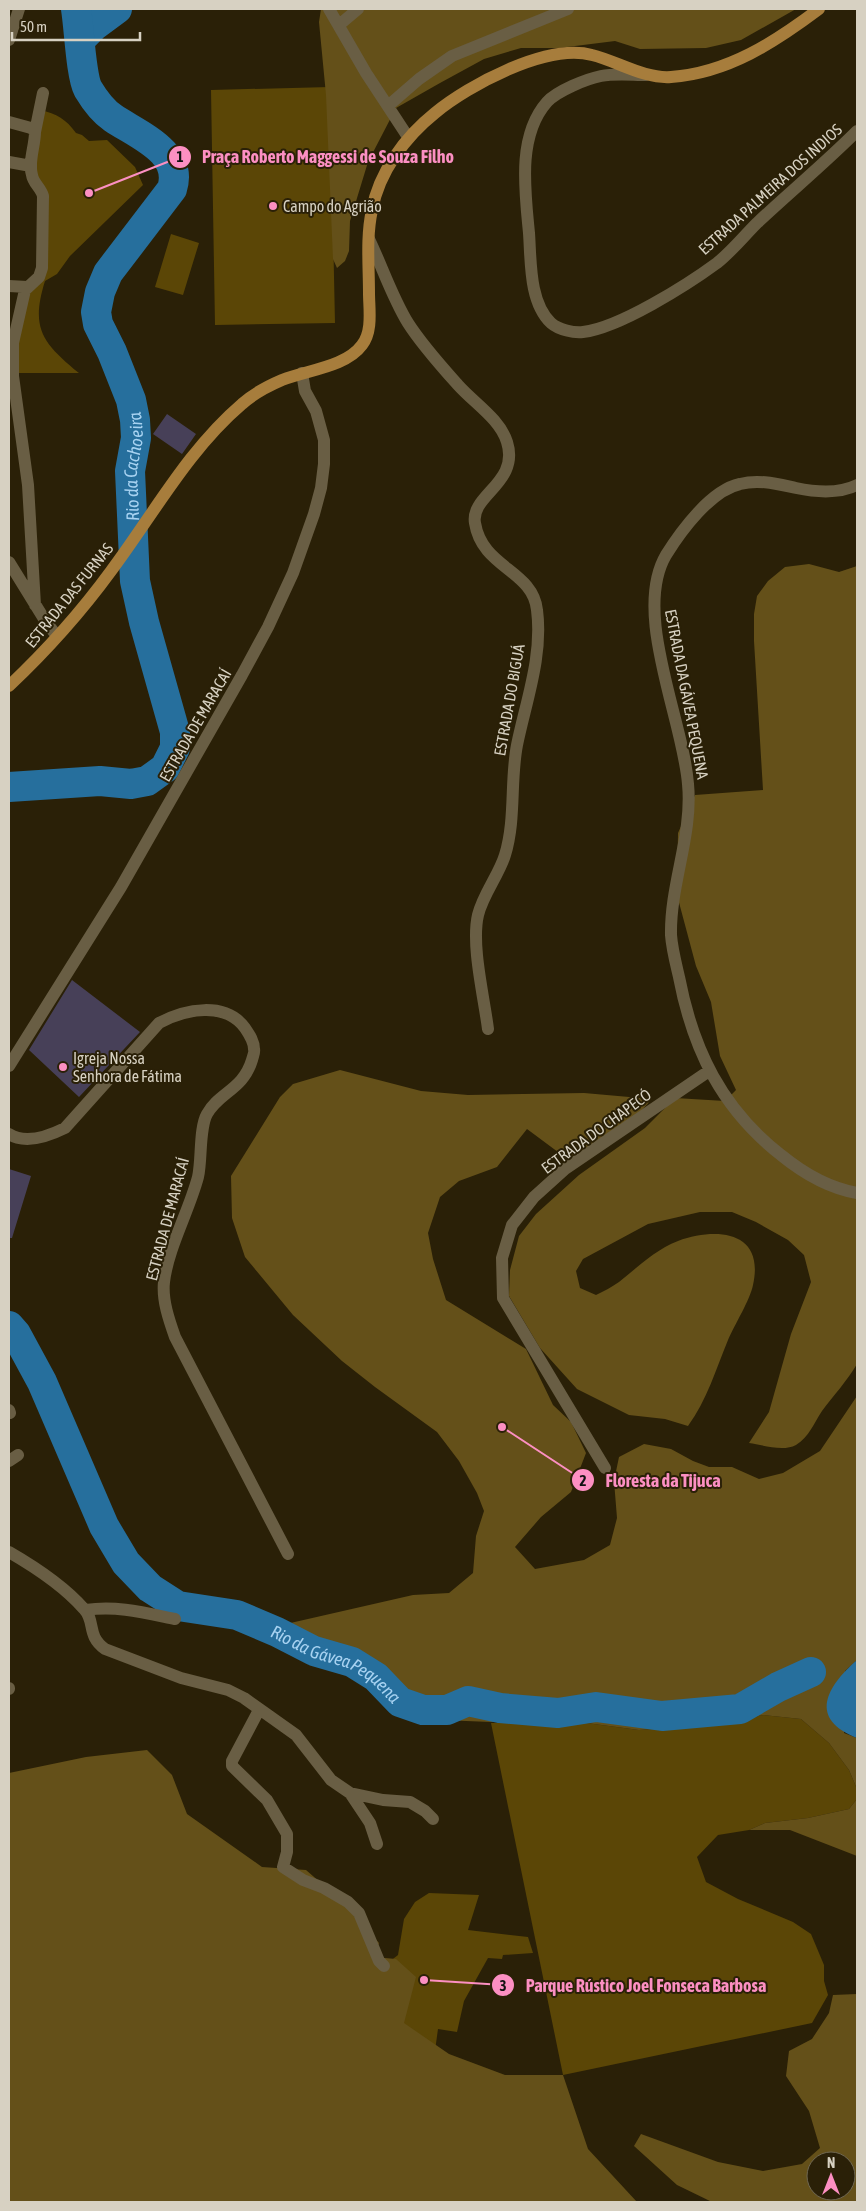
<svg xmlns="http://www.w3.org/2000/svg" width="866" height="2211" viewBox="0 0 866 2211" font-family="'Asap Condensed',sans-serif">
  <rect width="100%" height="100%" fill="#2a2007"/>
  <!-- green -->
  <path fill="#5b4606" d="M 330,87 L 335,323 L 215,325 L 211,90 Z
    M 40,110 C 57,114 66,119 76,133 L 82,135 L 89,141 L 107,140 L 135,167 L 143,185 L 70,256 L 57,274 L 45,281 C 30,329 43,343 79,373 L 13,373 L 25,293 L 39,277 L 43,196 L 35,183 Z
    M 171,234 L 199,243 L 183,295 L 155,287 Z
    M 763,1715 L 801,1719 L 829,1743 L 849,1770 L 857,1789 L 857,1799 L 849,1809 L 808,1818 L 765,1823 L 749,1830 L 718,1835 L 697,1857 L 706,1882 L 738,1899 L 793,1922 L 811,1934 L 824,1965 L 824,1981 L 828,1995 L 812,2023 L 563,2075 L 491,1723 L 579,1722 L 639,1730 L 723,1723 Z
    M 429,1893 L 479,1895 L 468,1930 L 528,1937 L 533,1953 L 503,1955 L 502,1959 L 488,1958 L 464,2001 L 457,2032 L 438,2029 L 434,2058 L 364,1990 L 384,1966 L 398,1955 L 404,1919 L 415,1902 Z"/>
  <!-- forest -->
  <path fill="#645019" fill-rule="evenodd" d="M 321,9 L 796,9 L 741,40 L 706,48 L 640,49 L 615,41 L 559,48 L 521,48 L 484,59 L 440,83 L 396,108 L 368,162 L 350,221 L 349,251 L 345,261 L 337,268 L 333,259 L 326,95 L 319,22 Z
    M 809,564 L 839,572 L 857,566 L 857,1364 C 847,1381 834,1395 822,1411 C 814,1423 809,1437 796,1445 C 783,1452 763,1445 749,1443 L 769,1412 L 791,1334 L 811,1282 L 804,1255 L 788,1240 L 756,1222 L 732,1212 L 700,1212 L 648,1224 L 583,1259 L 576,1271 L 580,1288 L 596,1295 C 604,1291 612,1287 619,1282 C 638,1267 655,1250 678,1241 C 717,1227 765,1231 753,1285 C 750,1300 735,1324 728,1340 C 716,1369 707,1400 688,1426 L 665,1419 L 629,1415 L 577,1389 L 540,1348 L 509,1296 L 510,1270 L 519,1236 L 536,1214 L 579,1175 L 645,1128 L 675,1098 L 725,1101 L 736,1090 L 720,1056 L 711,1002 L 696,966 L 677,895 L 678,833 L 695,795 L 763,790 L 754,641 L 754,614 L 757,596 L 768,581 L 785,567 Z
    M 340,1070 L 421,1091 L 468,1095 L 584,1093 L 652,1099 C 629,1126 599,1145 566,1158 L 527,1129 L 497,1167 L 459,1181 L 440,1197 L 428,1233 L 433,1259 L 446,1300 L 526,1349 L 553,1405 L 571,1422 L 586,1453 L 571,1492 L 541,1517 L 515,1547 L 535,1569 L 584,1560 L 610,1545 L 617,1518 L 614,1481 L 619,1457 L 644,1444 L 671,1449 L 693,1461 L 709,1467 L 732,1467 L 759,1479 L 783,1473 L 820,1451 L 857,1396 L 857,1660 L 845,1671 L 844,1733 L 857,1738 L 857,1789 L 849,1770 L 829,1743 L 801,1719 L 763,1715 L 723,1723 L 639,1730 L 579,1722 L 491,1722 L 416,1719 L 263,1618 L 286,1624 L 413,1595 L 449,1593 L 473,1573 L 476,1536 L 484,1511 L 477,1493 L 459,1461 L 437,1432 L 375,1387 L 342,1361 L 293,1315 L 245,1257 L 232,1218 L 231,1176 L 280,1097 L 293,1084 Z
    M 147,1750 L 172,1775 L 187,1814 L 262,1867 L 306,1870 L 336,1896 L 379,1943 L 374,1957 L 396,1959 L 416,1977 L 404,2023 L 449,2054 L 505,2075 L 563,2075 L 588,2149 L 637,2202 L 9,2202 L 9,1773 L 86,1757 Z
    M 857,1799 L 857,1856 L 790,1830 L 749,1830 L 765,1823 L 808,1818 L 849,1809 Z
    M 857,1994 L 857,2202 L 712,2202 L 677,2185 L 634,2146 L 641,2134 L 718,2162 L 763,2171 L 802,2164 L 820,2148 L 809,2111 L 786,2076 L 789,2051 L 812,2039 L 829,2013 L 833,1995 ZM 816,2161 L 846,2161 L 846,2191 L 816,2191 Z"/>
  <!-- water -->
  <path fill="#266f9d" d="M 857,1660 L 857,1738 C 808,1719 826,1687 857,1660 Z"/>
  <g fill="none" stroke-linecap="round" stroke-linejoin="round">
    <!-- river -->
    <g stroke="#266f9d" stroke-width="30">
      <path d="M 80,40 L 94,26 L 117,9"/>
      <path id="s1" d="M 9,787 L 100,781 L 131,784 L 147,781 L 165,768 L 175,748 L 175,732 L 144,622 L 135,581 L 130,471 L 136,438 L 135,420 L 131,400 L 112,352 L 98,324 L 96,312 L 100,292 L 108,273 L 172,189 C 184,152 138,135 113,118 C 104,112 94,99 88,89 C 81,76 79,27 76,9"/>
      <path id="s2" d="M 9,1326 L 16,1334 L 42,1382 L 104,1526 L 126,1563 L 150,1588 L 178,1606 L 237,1615 L 277,1632 L 314,1651 L 352,1662 L 376,1677 L 400,1702 L 423,1710 L 447,1710 L 468,1701 L 500,1708 L 558,1713 L 596,1707 L 662,1716 L 740,1709 L 778,1687 L 811,1672"/>
    </g>
  </g>
  <!-- building -->
  <path fill="#474058" d="M 167,414 L 196,434 L 182,454 L 153,434 Z
    M 72,980 L 140,1032 L 79,1097 L 29,1050 Z
    M 9,1169 L 31,1176 L 12,1238 L 9,1238 Z"/>
  <g fill="none" stroke-linecap="round" stroke-linejoin="round">
    <!-- minor -->
    <path stroke="#695e44" stroke-width="12" d="M 329,9 L 366,73 L 408,137
      M 339,25 L 358,9
      M 9,40 L 19,9
      M 646,75 C 632,75 615,73 601,76 C 586,79 557,91 547,102 C 517,136 525,191 529,233 C 531,261 529,302 551,323 C 559,330 574,333 583,332 C 619,328 687,285 717,263 C 731,252 744,236 757,223 C 790,192 825,163 857,131
      M 389,105 L 419,79 L 452,56 L 568,9
      M 9,122 L 31,128 L 35,132 C 35,146 28,162 32,175 C 33,183 41,188 43,196 L 42,268 L 39,277 L 25,290 L 13,343 L 13,376 L 28,485 L 35,605
      M 35,132 L 43,93
      M 9,162 L 31,166
      M 369,239 C 382,266 392,297 408,323 C 422,345 441,366 458,385 C 474,403 500,419 507,442 C 520,483 470,495 475,523 C 482,568 533,570 537,610 C 543,656 526,701 517,745 C 510,781 516,819 505,855 C 499,875 483,894 478,915 C 471,945 484,997 488,1029
      M 9,286 L 27,287
      M 857,485 C 839,494 815,492 796,488 C 777,484 759,479 740,484 C 711,490 681,531 666,555 C 632,613 683,719 688,784 C 693,835 670,884 671,935 C 672,949 676,964 679,977 C 693,1050 722,1109 781,1155 C 803,1173 829,1188 857,1193
      M 9,562 L 46,622 L 57,636
      M 9,1066 L 121,887 L 242,675 L 268,627 L 293,573 L 314,514 L 321,488 L 324,464 L 324,440 L 316,411 L 305,391 L 302,373
      M 9,1134 C 26,1145 49,1136 65,1128 L 159,1023 C 185,1009 225,1001 245,1028 C 249,1034 254,1041 254,1049 C 255,1052 253,1056 252,1060 C 243,1090 219,1092 207,1114 C 199,1128 202,1160 198,1177 C 189,1211 168,1248 164,1282 C 162,1300 169,1320 175,1337 L 288,1554
      M 9,1410 L 10,1413
      M 9,1461 L 18,1455
      M 605,1468 L 503,1298 L 502,1258 L 512,1225 L 534,1197 L 565,1169 L 709,1071
      M 9,1552 C 35,1567 64,1586 84,1609 C 96,1622 86,1635 105,1649 L 181,1678 L 228,1690 L 244,1698 L 296,1735 L 331,1780 L 350,1793 L 383,1800 L 410,1802 L 425,1811 L 433,1819
      M 86,1610 C 116,1605 146,1613 175,1619
      M 9,1689 L 9,1688
      M 259,1710 L 232,1761 L 232,1766 L 267,1800 L 287,1834 L 287,1852 L 283,1867 L 303,1880 L 324,1888 L 348,1902 L 359,1913 L 379,1961 L 384,1966
      M 350,1793 L 370,1823 L 377,1844"/>
    <!-- major -->
    <path stroke="#a77d3c" stroke-width="12" d="M 9,686 C 46,651 81,612 111,571 C 153,515 188,450 242,404 C 253,394 268,386 282,380 C 307,370 346,367 362,345 C 373,331 369,309 369,293 C 369,266 366,237 372,210 C 379,172 405,137 435,113 C 469,85 547,43 592,55 C 617,61 644,79 671,77 C 728,73 775,42 819,9"/>
  </g>
  <!-- markers -->
  <g fill="#fc8fc2" stroke="#2a2007" stroke-width="2">
    <circle cx="273" cy="206" r="5"/>
    <circle cx="63" cy="1067" r="5"/>
  </g>
  <g text-anchor="middle" dominant-baseline="central" stroke-width="4" stroke-linejoin="round" paint-order="stroke">
    <!-- street labels -->
    <g font-size="16" fill="#d7d1c2" stroke="#2a2007">
      <text transform="translate(770 189) rotate(-42)">ESTRADA PALMEIRA DOS INDIOS</text>
      <text transform="translate(69 595) rotate(-51)">ESTRADA DAS FURNAS</text>
      <text transform="translate(687 694) rotate(79)">ESTRADA DA GÁVEA PEQUENA</text>
      <text transform="translate(509 700) rotate(-80)">ESTRADA DO BIGUÁ</text>
      <text transform="translate(195 725) rotate(-60)">ESTRADA DE MARACAÍ</text>
      <text transform="translate(596 1131) rotate(-36)">ESTRADA DO CHAPECÓ</text>
      <text transform="translate(167 1219) rotate(-75)">ESTRADA DE MARACAÍ</text>
    </g>
    <!-- poi labels -->
    <g font-size="16" fill="#d7d1c2" stroke="#2a2007" text-anchor="start">
      <text x="283" y="206">Campo do Agrião</text>
      <text x="73" y="1058">Igreja Nossa<tspan x="73" dy="18">Senhora de Fátima</tspan></text>
    </g>
    <!-- water labels -->
    <g font-size="18" font-style="italic" fill="#a7d2f1" stroke="#2a2007">
      <text stroke="none"><textPath href="#s1" startOffset="470">Rio da Cachoeira</textPath></text>
      <text stroke="none"><textPath href="#s2" startOffset="504">Rio da Gávea Pequena</textPath></text>
    </g>
  </g>
  <!-- callouts -->
  <path fill="none" stroke="#fc8fc2" stroke-width="2" d="M89 193L180 157M502 1427L583 1480M424 1980L503 1985"/>
  <g fill="#fc8fc2" stroke="#2a2007" stroke-width="2">
    <circle cx="89" cy="193" r="5"/>
    <circle cx="502" cy="1427" r="5"/>
    <circle cx="424" cy="1980" r="5"/>
    <circle cx="180" cy="157" r="12"/>
    <circle cx="583" cy="1480" r="12"/>
    <circle cx="503" cy="1985" r="12"/>
  </g>
  <g font-size="15" text-anchor="middle" font-weight="bold" fill="#111">
    <text x="180" y="162">1</text>
    <text x="583" y="1486">2</text>
    <text x="503" y="1991">3</text>
  </g>
  <g font-size="18" text-anchor="middle" font-weight="bold" fill="#fc8fc2" stroke="#2a2007" stroke-width="4" stroke-linejoin="round" paint-order="stroke">
    <text x="328" y="163">Praça Roberto Maggessi de Souza Filho</text>
    <text x="663" y="1487">Floresta da Tijuca</text>
    <text x="646" y="1992">Parque Rústico Joel Fonseca Barbosa</text>
  </g>
  <!-- border -->
  <rect width="866" height="2211" fill="none" stroke="#d7d1c2" stroke-width="20"/>
  <!-- north arrow -->
  <g transform="translate(831 2176)"><circle r="24" fill="#2a2007" stroke="#6f6752"/>
  <path d="M0-4L9 19L0 12L-9 19Z" fill="#fc8fc2"/>
  <text y="-8" font-size="14" font-weight="bold" text-anchor="middle" fill="#d7d1c2">N</text>
  </g>
  <!-- scale -->
  <path d="M12 32v8h128v-8" fill="none" stroke="#d7d1c2" stroke-width="2.5"/>
  <text x="20" y="32" font-size="15" fill="#d7d1c2" stroke="#2a2007" stroke-width="4" paint-order="stroke">50 m</text>
</svg>
